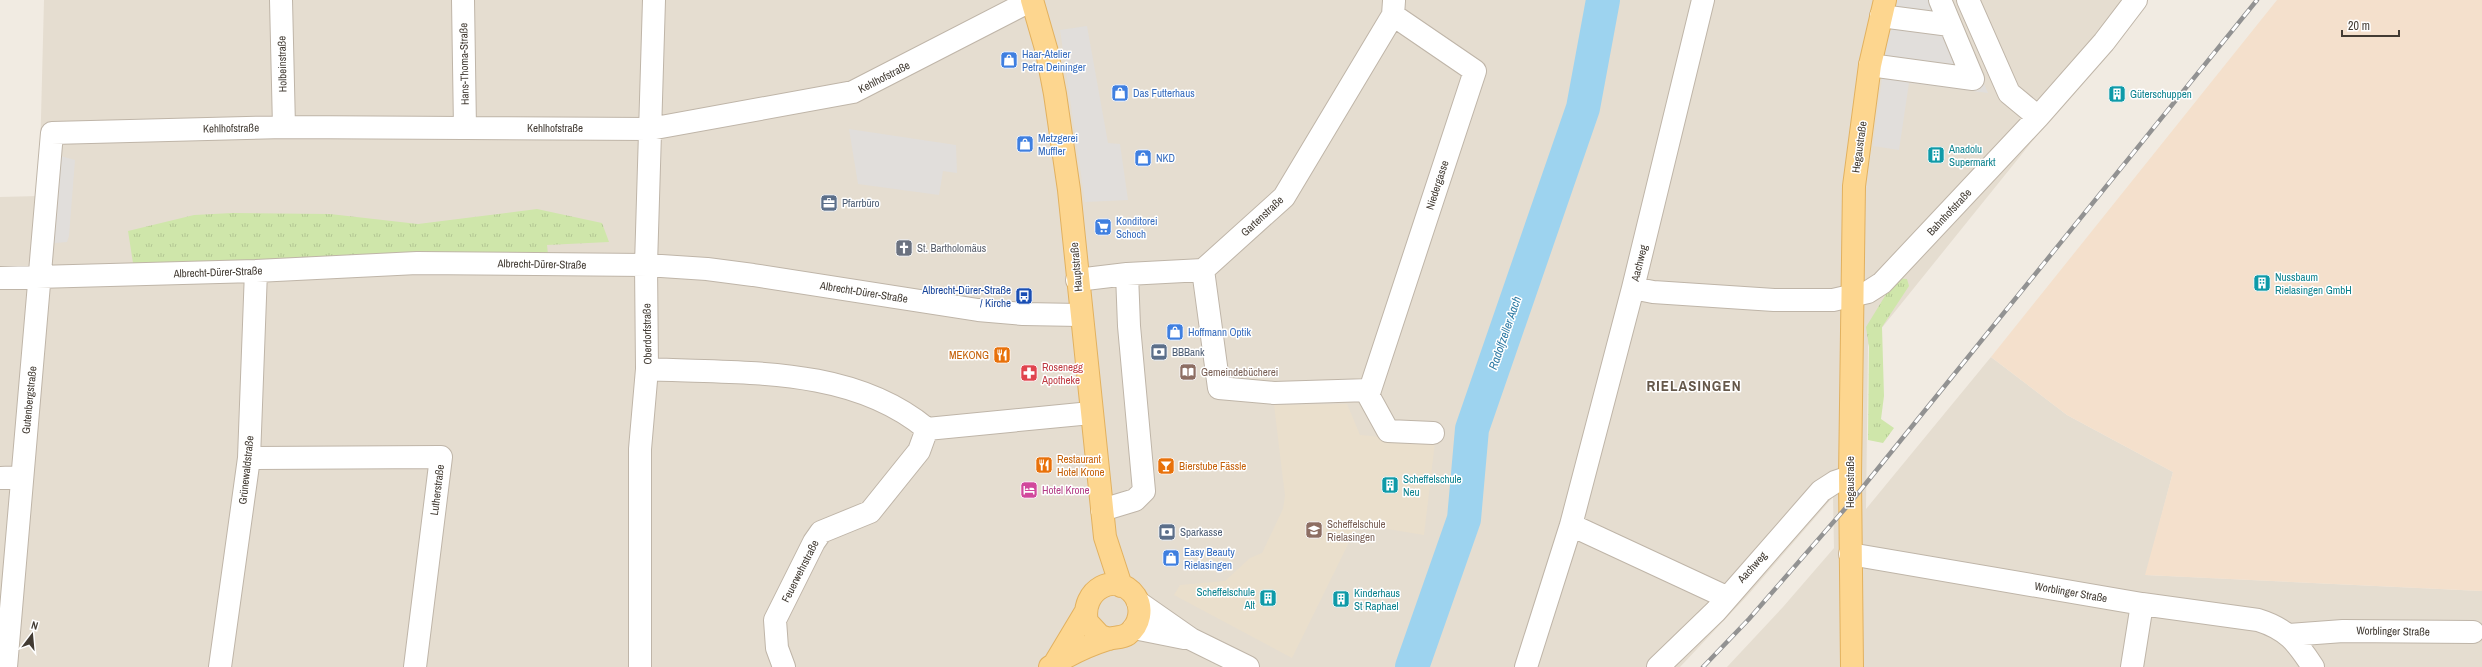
<svg xmlns="http://www.w3.org/2000/svg" width="2482" height="667" viewBox="0 0 2482 667" font-family="'Archivo Narrow',sans-serif">
  <defs>
    <pattern id="grass-tufts" width="24" height="20" patternUnits="userSpaceOnUse"><rect width="24" height="20" fill="#cfe6aa"/><path d="M3 7l-1-3M5 7V3M7 7l1-3M15 17l-1-3M17 17v-4M19 17l1-3" fill="none" stroke="#b3c693"/></pattern>
  </defs>
  <rect width="100%" height="100%" fill="#f1ebe2"/>
  <!-- residential -->
  <path fill="#e5ddd0" d="M 44,0 L 2146,0 L 1868,345 L 1866,509 L 1991,357 L 2067,415 L 2173,472 L 2146,575 L 2482,591 L 2482,667 L 1727,667 L 1783,607 L 1834,548 L 1833,497 L 1747,596 L 1680,667 L 0,667 L 0,197 L 39,196 Z"/>
  <!-- commercial -->
  <path fill="#f4e0cc" d="M 2277,0 L 2482,0 L 2482,591 L 2145,575 L 2173,472 L 2067,415 L 1991,357 Z"/>
  <!-- education -->
  <path fill="#eadfcc" d="M 1347,404 L 1360,435 L 1435,442 L 1424,535 L 1358,524 L 1292,658 L 1174,595 L 1180,585 L 1225,581 L 1250,558 L 1262,553 L 1283,509 L 1285,496 L 1274,405 Z"/>
  <!-- grass -->
  <path fill="url(#grass-tufts)" d="M 537,209 L 602,223 L 609,242 L 547,245 L 548,254 L 133,263 L 128,231 L 194,215 L 232,213 L 330,214 L 418,224 Z
    M 1896,278 L 1907,279 L 1909,286 L 1882,327 L 1884,396 L 1881,419 L 1894,428 L 1883,443 L 1868,440 L 1869,347 L 1866,327 Z"/>
  <!-- parking -->
  <path fill="#e1dedb" d="M 1897,0 L 1947,0 L 1988,93 L 1909,83 L 1899,150 L 1873,146 L 1886,48 Z
    M 1087,26 L 1108,143 L 1120,144 L 1128,200 L 1085,202 L 1060,30 Z
    M 849,129 L 956,145 L 957,173 L 943,171 L 939,195 L 858,184 Z
    M 50,153 L 75,160 L 69,236 L 67,242 L 44,244 Z"/>
  <g fill="none" stroke-linecap="round" stroke-linejoin="round">
    <!-- river -->
    <path stroke="#9dd3ef" stroke-width="34" d="M 1412,667 L 1464,519 L 1472,429 L 1583,108 L 1603,0"/>
    <defs>
      <path id="minor" d="M 281,0 L 284,127
        M 463,0 L 465,128
        M 1968,0 L 2009,93 L 2038,117
        M 1881,16 L 1950,25
        M 1870,65 L 1973,79 L 1940,0
        M 1203,270 L 1219,388 L 1274,393 L 1370,390 L 1475,71 L 1393,15
        M 0,278 L 256,271 L 417,263 L 646,265 L 707,269 L 753,275 L 978,310 L 1023,314 L 1080,315
        M 1077,280 L 1127,274 L 1203,270 L 1284,197 L 1393,15 L 1394,1
        M 1633,288 L 1653,292 L 1774,300 L 1833,300 L 1868,292 L 1882,283 L 2038,117 L 2104,42 L 2136,0
        M 647,369 C 741,374 850,365 927,429 L 1091,413
        M 1366,391 L 1388,431 L 1433,433
        M 249,458 L 441,457 L 415,667
        M 0,478 L 21,477
        M 1102,510 L 1135,500 L 1144,491 L 1129,326 L 1127,274
        M 1571,525 L 1726,597
        M 1850,554 L 2142,604 L 2258,620 C 2287,629 2297,642 2313,667
        M 1138,602 L 1191,639 L 1248,667
        M 1134,628 L 1184,638
        M 2289,635 L 2343,631 L 2473,632
        M 6,667 L 52,133 L 284,127 L 650,129 L 853,92 L 1032,0
        M 220,667 L 249,458 L 256,271
        M 640,667 L 640,449 L 647,369 L 646,265 L 654,0
        M 784,667 L 777,648 L 775,620 L 814,542 L 821,532 L 870,512 L 919,451 L 927,429
        M 1526,667 L 1571,525 L 1633,288 L 1703,0
        M 1658,667 L 1716,611 L 1821,491 L 1835,482 L 1850,477
        M 2132,667 L 2142,604"/>
      <path id="major" d="M 1032,0 L 1047,52 L 1055,94 L 1069,190 L 1105,537 L 1121,586
        M 1055,663 L 1085,613
        M 1050,667 C 1066,656 1089,645 1108,639 C 1115,637 1122,638 1128,634 C 1140,625 1143,608 1135,596 C 1116,570 1080,590 1087,622 L 1100,636 L 1109,639
        M 1852,667 L 1850,477 L 1854,186 L 1870,65 L 1885,0"/>
    </defs>
    <!-- minor casing -->
    <use href="#minor" stroke="#bfb5a8" stroke-width="24"/>
    <!-- major casing -->
    <use href="#major" stroke="#e2b15f" stroke-width="24"/>
    <!-- minor -->
    <use href="#minor" stroke="#fff" stroke-width="22"/>
    <!-- major -->
    <use href="#major" stroke="#fdd68f" stroke-width="22"/>
    <defs>
      <path id="rail" d="M 1703,667 L 1749,619 L 1850,503 L 2257,0"/>
    </defs>
    <!-- rail casing -->
    <use href="#rail" stroke="#929292" stroke-width="4.5"/>
    <!-- rail -->
    <use href="#rail" stroke="#fff" stroke-width="3" stroke-dasharray="9" stroke-linecap="butt"/>
  </g>
  <!-- icons -->
  <defs>
    <symbol id="shop-square" viewBox="-11 -11 22 22"><rect x="-9" y="-9" width="18" height="18" rx="4" fill="#3f7fe0" stroke="#fff"/><path d="M-5-2.5h2.3a2.7 3.5 0 0 1 5.4 0H5L5.5 6h-11ZM-1.5-2.5h3a1.5 2.3 0 0 0-3 0Z" fill="#fff"/></symbol>
    <symbol id="building-square" viewBox="-11 -11 22 22"><rect x="-9" y="-9" width="18" height="18" rx="4" fill="#0f9aa8" stroke="#fff"/><path d="M-4-6H4V6H1V3H-1V6H-4ZM-2.5-4.3h1.7v1.8h-1.7ZM.8-4.3h1.7v1.8H.8ZM-2.5-1h1.7V.8h-1.7ZM.8-1h1.7V.8H.8Z" fill="#fff"/></symbol>
    <symbol id="office-square" viewBox="-11 -11 22 22"><rect x="-9" y="-9" width="18" height="18" rx="4" fill="#5c6f8a" stroke="#fff"/><path d="M-6-3h4V-5.5h4V-3h4V5H-6ZM-1-4.5V-3h2v-1.5ZM-6 0V1H6V0Z" fill="#fff"/></symbol>
    <symbol id="supermarket-square" viewBox="-11 -11 22 22"><rect x="-9" y="-9" width="18" height="18" rx="4" fill="#3f7fe0" stroke="#fff"/><path d="M-6-5.5h2.5l.6 2H6L4.5 2H-2.5L-4.4-4H-6ZM-1.5 3.2a1.3 1.3 0 1 0 .1 0ZM3 3.2a1.3 1.3 0 1 0 .1 0Z" fill="#fff"/></symbol>
    <symbol id="church-square" viewBox="-11 -11 22 22"><rect x="-9" y="-9" width="18" height="18" rx="4" fill="#6b7280" stroke="#fff"/><path d="M-1.2-6h2.4v3.5h3.3v2.4h-3.3V6h-2.4V-.1h-3.3v-2.4h3.3Z" fill="#fff"/></symbol>
    <symbol id="bus-square" viewBox="-11 -11 22 22"><rect x="-9" y="-9" width="18" height="18" rx="4" fill="#1a4fb4" stroke="#fff"/><path d="M-5-6H5V4H4V6H2V4H-2V6H-4V4H-5ZM-3.5-4V0h7V-4ZM-3.5 1.2v1.5H-2V1.2ZM2 1.2v1.5H3.5V1.2Z" fill="#fff"/></symbol>
    <symbol id="bank-square" viewBox="-11 -11 22 22"><rect x="-9" y="-9" width="18" height="18" rx="4" fill="#5c6f8a" stroke="#fff"/><path d="M-6-4H6V4H-6ZM0-2.3a2.3 2.3 0 1 0 0 4.6a2.3 2.3 0 1 0 0-4.6Z" fill="#fff"/></symbol>
    <symbol id="restaurant-square" viewBox="-11 -11 22 22"><rect x="-9" y="-9" width="18" height="18" rx="4" fill="#e8710a" stroke="#fff"/><path d="M-5-6h1v4h1v-4h1v4h1v-4h1v5L-1.5 .5V6h-2V.5L-5-1ZM5-6V6H3V1.5H1.5Q1.5-4 5-6Z" fill="#fff"/></symbol>
    <symbol id="library-square" viewBox="-11 -11 22 22"><rect x="-9" y="-9" width="18" height="18" rx="4" fill="#8d6e63" stroke="#fff"/><path d="M-6-4Q-3-5.5-.7-3.5V5Q-3 3-6 4ZM6-4Q3-5.5 .7-3.5V5Q3 3 6 4Z" fill="#fff"/></symbol>
    <symbol id="pharmacy-square" viewBox="-11 -11 22 22"><rect x="-9" y="-9" width="18" height="18" rx="4" fill="#e0444e" stroke="#fff"/><path d="M-2-6h4v4h4v4h-4v4h-4v-4h-4v-4h4Z" fill="#fff"/></symbol>
    <symbol id="bar-square" viewBox="-11 -11 22 22"><rect x="-9" y="-9" width="18" height="18" rx="4" fill="#e8710a" stroke="#fff"/><path d="M-6-5H6L.8 .8V4.5H3.5V6h-7V4.5H-.8V.8Z" fill="#fff"/></symbol>
    <symbol id="hotel-square" viewBox="-11 -11 22 22"><rect x="-9" y="-9" width="18" height="18" rx="4" fill="#d1479c" stroke="#fff"/><path d="M-6-4.5h1.5V1H6V5H4.5V3h-9V5H-6ZM-4 0a1.8 1.8 0 1 1 3.6 0ZM.5 0V-2.5h3Q6-2.5 6 0Z" fill="#fff"/></symbol>
    <symbol id="school-square" viewBox="-11 -11 22 22"><rect x="-9" y="-9" width="18" height="18" rx="4" fill="#8d6e63" stroke="#fff"/><path d="M0-5L7-2L0 1L-7-2ZM-4 1L0 2.5L4 1V4Q0 6-4 4Z" fill="#fff"/></symbol>
  </defs>
  <g fill-rule="evenodd">
    <use href="#shop-square" x="999" y="50" width="20" height="20"/>
    <use href="#shop-square" x="1110" y="83" width="20" height="20"/>
    <use href="#building-square" x="2107" y="84" width="20" height="20"/>
    <use href="#shop-square" x="1015" y="134" width="20" height="20"/>
    <use href="#building-square" x="1926" y="145" width="20" height="20"/>
    <use href="#shop-square" x="1133" y="148" width="20" height="20"/>
    <use href="#office-square" x="819" y="193" width="20" height="20"/>
    <use href="#supermarket-square" x="1093" y="217" width="20" height="20"/>
    <use href="#church-square" x="894" y="238" width="20" height="20"/>
    <use href="#building-square" x="2252" y="273" width="20" height="20"/>
    <use href="#bus-square" x="1014" y="286" width="20" height="20"/>
    <use href="#shop-square" x="1165" y="322" width="20" height="20"/>
    <use href="#bank-square" x="1149" y="342" width="20" height="20"/>
    <use href="#restaurant-square" x="992" y="345" width="20" height="20"/>
    <use href="#library-square" x="1178" y="362" width="20" height="20"/>
    <use href="#pharmacy-square" x="1019" y="363" width="20" height="20"/>
    <use href="#restaurant-square" x="1034" y="455" width="20" height="20"/>
    <use href="#bar-square" x="1156" y="456" width="20" height="20"/>
    <use href="#building-square" x="1380" y="475" width="20" height="20"/>
    <use href="#hotel-square" x="1019" y="480" width="20" height="20"/>
    <use href="#school-square" x="1304" y="520" width="20" height="20"/>
    <use href="#bank-square" x="1157" y="522" width="20" height="20"/>
    <use href="#shop-square" x="1161" y="548" width="20" height="20"/>
    <use href="#building-square" x="1258" y="588" width="20" height="20"/>
    <use href="#building-square" x="1331" y="589" width="20" height="20"/>
  </g>
  <g text-anchor="middle" dominant-baseline="central" stroke-width="3" stroke-linejoin="round" paint-order="stroke">
    <!-- shop labels -->
    <g font-size="11" fill="#366cbe" stroke="#fff" text-anchor="start">
      <text x="1022" y="54">Haar-Atelier<tspan x="1022" dy="13">Petra Deininger</tspan></text>
      <text x="1133" y="93">Das Futterhaus</text>
      <text x="1038" y="138">Metzgerei<tspan x="1038" dy="13">Muffler</tspan></text>
      <text x="1156" y="158">NKD</text>
      <text x="1116" y="221">Konditorei<tspan x="1116" dy="13">Schoch</tspan></text>
      <text x="1188" y="332">Hoffmann Optik</text>
      <text x="1184" y="552">Easy Beauty<tspan x="1184" dy="13">Rielasingen</tspan></text>
    </g>
    <!-- street labels -->
    <g font-size="11" fill="#423b33" stroke="#fff">
      <text transform="translate(282 64) rotate(-91)">Holbeinstraße</text>
      <text transform="translate(464 64) rotate(-91)">Hans-Thoma-Straße</text>
      <text transform="translate(884 77) rotate(-27)">Kehlhofstraße</text>
      <text transform="translate(231 128) rotate(-1)">Kehlhofstraße</text>
      <text x="555" y="128">Kehlhofstraße</text>
      <text transform="translate(1859 147) rotate(-82)">Hegaustraße</text>
      <text transform="translate(1437 185) rotate(-72)">Niedergasse</text>
      <text transform="translate(1949 212) rotate(-47)">Bahnhofstraße</text>
      <text transform="translate(1262 216) rotate(-43)">Gartenstraße</text>
      <text transform="translate(1639 263) rotate(-76)">Aachweg</text>
      <text transform="translate(542 264) rotate(1)">Albrecht-Dürer-Straße</text>
      <text transform="translate(1076 267) rotate(-95)">Hauptstraße</text>
      <text transform="translate(218 272) rotate(-2)">Albrecht-Dürer-Straße</text>
      <text transform="translate(864 292) rotate(9)">Albrecht-Dürer-Straße</text>
      <text transform="translate(647 334) rotate(-91)">Oberdorfstraße</text>
      <text transform="translate(29 400) rotate(-84)">Gutenbergstraße</text>
      <text transform="translate(246 470) rotate(-84)">Grünewaldstraße</text>
      <text transform="translate(1850 482) rotate(-90)">Hegaustraße</text>
      <text transform="translate(437 490) rotate(-83)">Lutherstraße</text>
      <text transform="translate(1752 567) rotate(-48)">Aachweg</text>
      <text transform="translate(800 571) rotate(-63)">Feuerwehrstraße</text>
      <text transform="translate(2071 592) rotate(10)">Worblinger Straße</text>
      <text transform="translate(2393 631) rotate(1)">Worblinger Straße</text>
    </g>
    <!-- culture labels -->
    <g font-size="11" fill="#0d838f" stroke="#fff" text-anchor="start">
      <text x="2130" y="94">Güterschuppen</text>
      <text x="1949" y="149">Anadolu<tspan x="1949" dy="13">Supermarkt</tspan></text>
      <text x="2275" y="277">Nussbaum<tspan x="2275" dy="13">Rielasingen GmbH</tspan></text>
      <text x="1403" y="479">Scheffelschule<tspan x="1403" dy="13">Neu</tspan></text>
      <text x="1255" y="592" text-anchor="end">Scheffelschule<tspan x="1255" dy="13">Alt</tspan></text>
      <text x="1354" y="593">Kinderhaus<tspan x="1354" dy="13">St Raphael</tspan></text>
    </g>
    <!-- service labels -->
    <g font-size="11" fill="#4e5e75" stroke="#fff" text-anchor="start">
      <text x="842" y="203">Pfarrbüro</text>
      <text x="1172" y="352">BBBank</text>
      <text x="1180" y="532">Sparkasse</text>
    </g>
    <!-- worship labels -->
    <g font-size="11" fill="#5b616d" stroke="#fff" text-anchor="start">
      <text x="917" y="248">St. Bartholomäus</text>
    </g>
    <!-- transit labels -->
    <g font-size="11" fill="#164399" stroke="#fff" text-anchor="end">
      <text x="1011" y="290">Albrecht-Dürer-Straße<tspan x="1011" dy="13">/ Kirche</tspan></text>
    </g>
    <!-- food labels -->
    <g font-size="11" fill="#c56008" stroke="#fff" text-anchor="start">
      <text x="989" y="355" text-anchor="end">MEKONG</text>
      <text x="1057" y="459">Restaurant<tspan x="1057" dy="13">Hotel Krone</tspan></text>
      <text x="1179" y="466">Bierstube Fässle</text>
    </g>
    <!-- health labels -->
    <g font-size="11" fill="#be3a42" stroke="#fff" text-anchor="start">
      <text x="1042" y="367">Rosenegg<tspan x="1042" dy="13">Apotheke</tspan></text>
    </g>
    <!-- education labels -->
    <g font-size="11" fill="#785e54" stroke="#fff" text-anchor="start">
      <text x="1201" y="372">Gemeindebücherei</text>
      <text x="1327" y="524">Scheffelschule<tspan x="1327" dy="13">Rielasingen</tspan></text>
    </g>
    <!-- hotel labels -->
    <g font-size="11" fill="#b23c85" stroke="#fff" text-anchor="start">
      <text x="1042" y="490">Hotel Krone</text>
    </g>
    <!-- water labels -->
    <g font-size="12" font-style="italic" fill="#2d7aa4" stroke="#fff">
      <text transform="translate(1505 333) rotate(-71)">Radolfzeller Aach</text>
    </g>
    <!-- district labels -->
    <g font-size="15" font-weight="bold" letter-spacing="1" fill="#65584a" stroke="#fff">
      <text x="1694" y="385">RIELASINGEN</text>
    </g>
  </g>
  <!-- north arrow -->
  <g transform="translate(32 635) rotate(16)" stroke="#ffffff" stroke-width="3" paint-order="stroke">
  <path d="M0-3L7 15L0 10L-7 15Z" fill="#423b33"/>
  <text y="-6" font-size="11" font-weight="bold" text-anchor="middle" fill="#423b33">N</text>
  </g>
  <!-- scale -->
  <path d="M2342 30v6h57v-6" fill="none" stroke="#423b33" stroke-width="2"/>
  <text x="2348" y="30" font-size="12" fill="#423b33" stroke="#ffffff" stroke-width="3" paint-order="stroke">20 m</text>
</svg>
